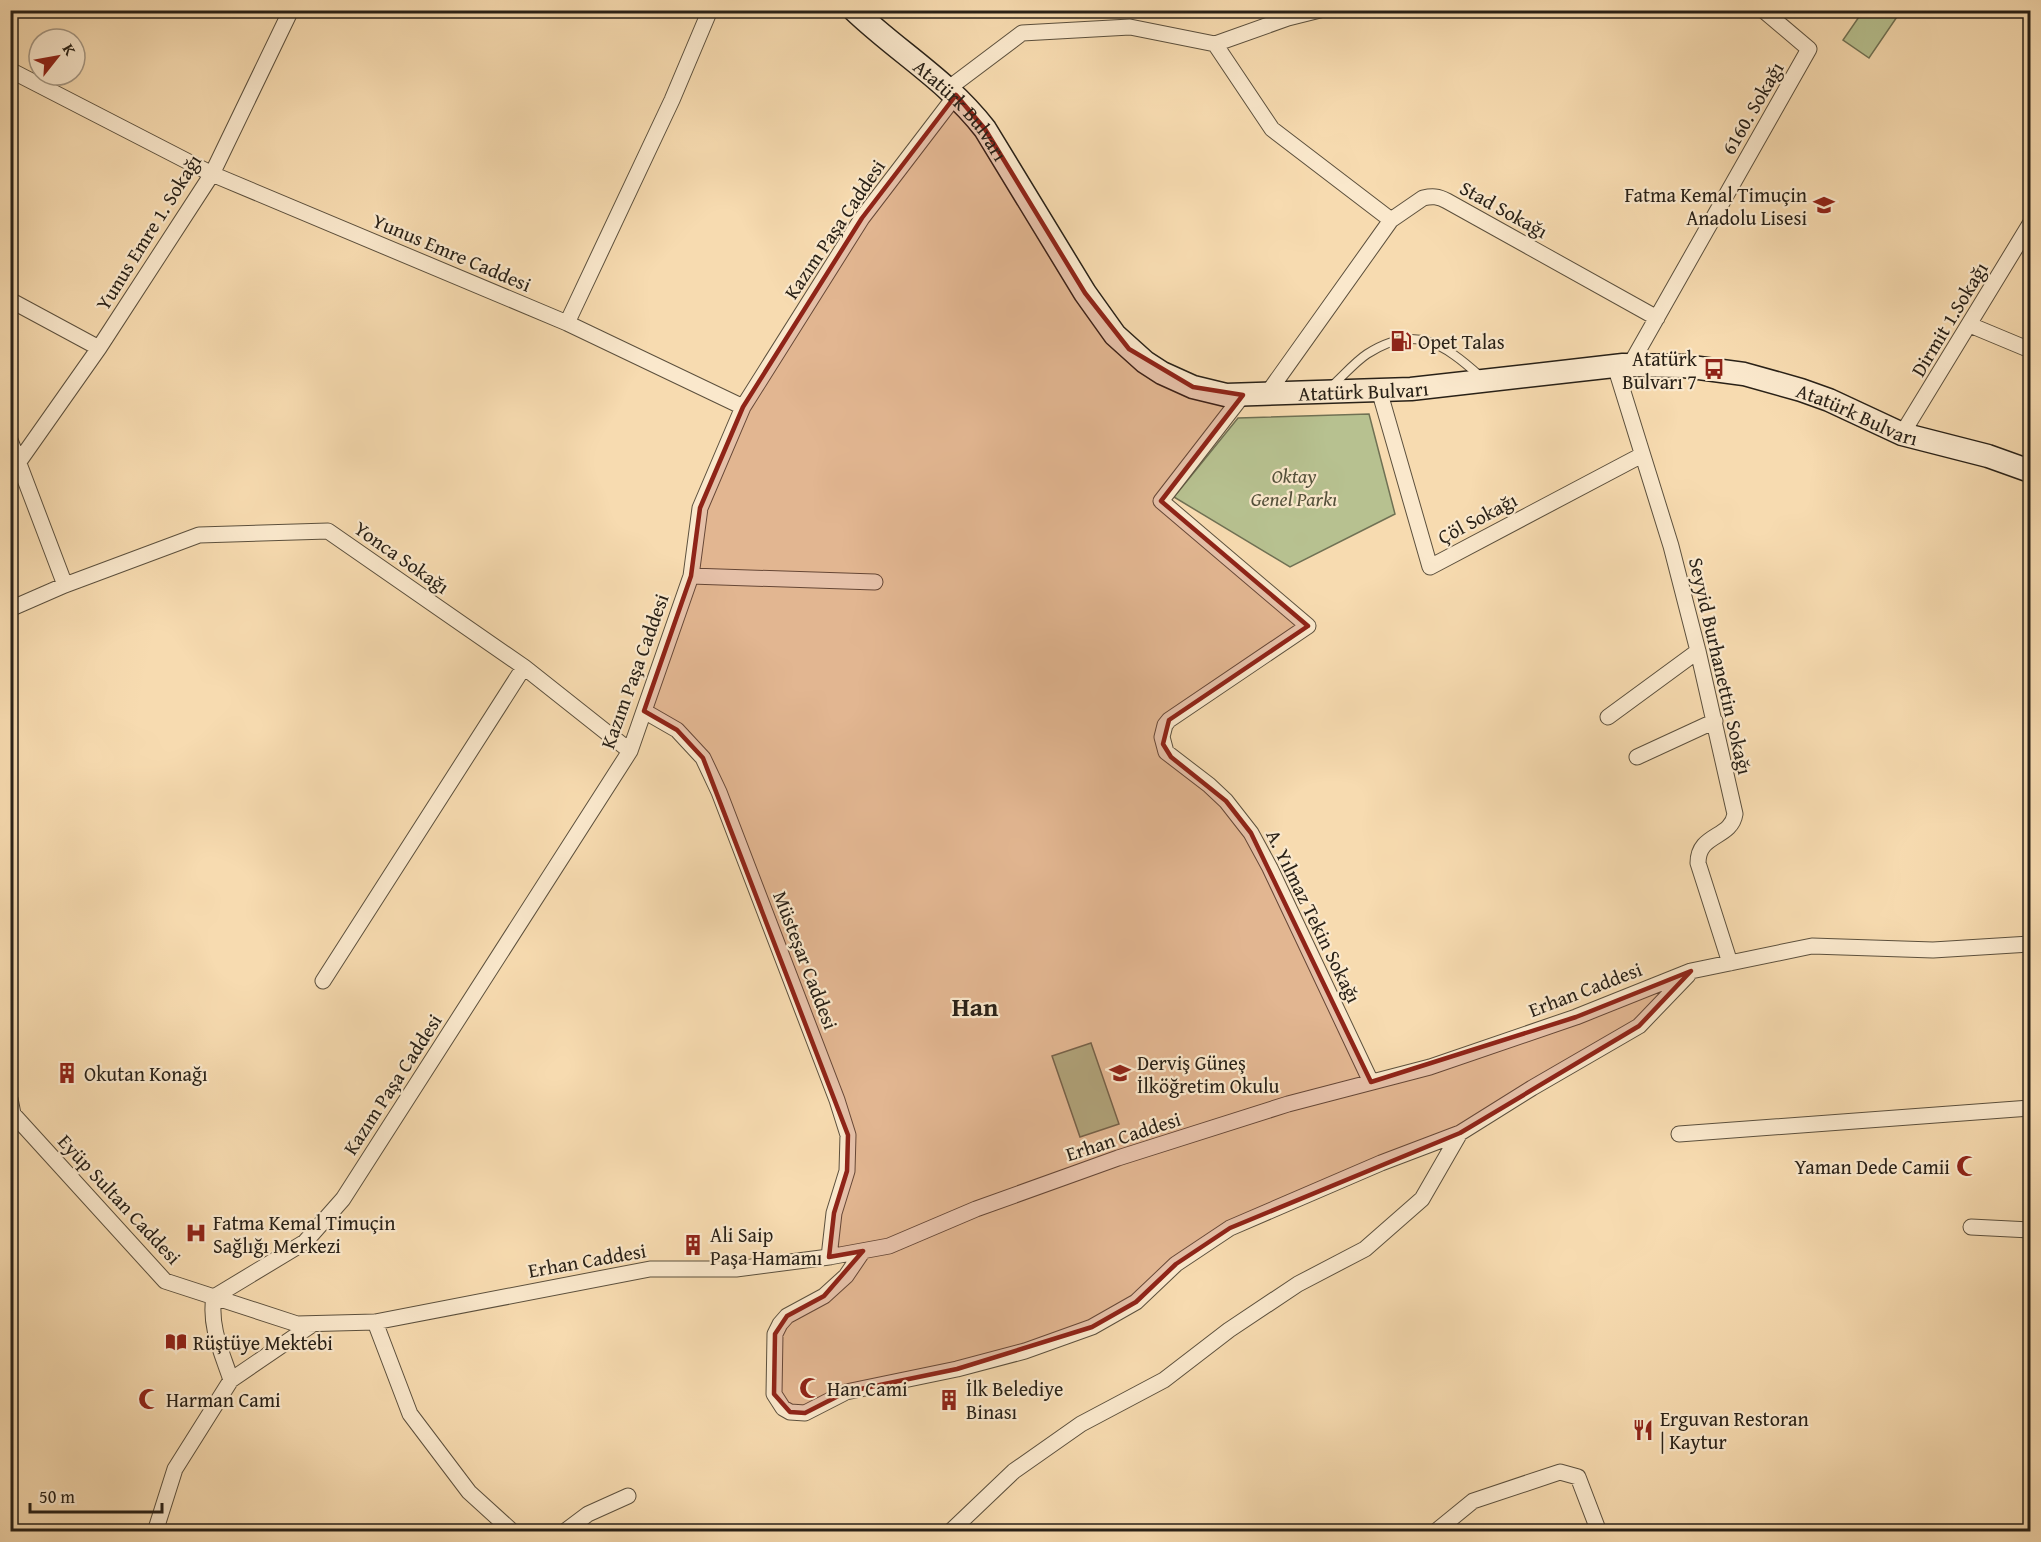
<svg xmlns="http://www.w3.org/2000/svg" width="2041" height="1542" viewBox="0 0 2041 1542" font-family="'Gentium Book Plus',serif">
  <rect width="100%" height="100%" fill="#f7dbb0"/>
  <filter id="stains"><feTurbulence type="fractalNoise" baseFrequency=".00333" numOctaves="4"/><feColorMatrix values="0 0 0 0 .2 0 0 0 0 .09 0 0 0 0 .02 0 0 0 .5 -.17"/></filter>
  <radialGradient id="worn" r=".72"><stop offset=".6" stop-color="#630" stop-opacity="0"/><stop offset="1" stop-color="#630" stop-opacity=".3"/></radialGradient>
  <!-- green -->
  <path fill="#b7c190" stroke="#707154" stroke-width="1.5" d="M 1863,11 L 1901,11 L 1869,58 L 1843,40 Z
    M 1369,414 L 1395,514 L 1290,567 L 1174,497 L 1238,418 Z
    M 1091,1043 L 1119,1124 L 1080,1137 L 1052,1056 Z"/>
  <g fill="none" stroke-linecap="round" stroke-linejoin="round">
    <defs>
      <path id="lane" d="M 1333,385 C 1344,375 1355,362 1367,354 C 1415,323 1444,344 1481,377"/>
      <path id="street" d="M 1215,44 L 1288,18 L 1320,10
        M 10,70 L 212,174 L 567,323 L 672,100 L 710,10
        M 949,88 L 1022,33 L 1130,27 L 1215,44 L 1272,129 L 1391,220
        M 10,300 L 99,348
        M 567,323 L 743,407
        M 1970,325 L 2030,350
        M 1630,365 L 1809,49 L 1763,10
        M 1615,366 L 1671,546 L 1698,651 L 1735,814 C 1731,839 1698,833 1698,863 L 1730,963
        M 1379,390 L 1430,567 L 1642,455
        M 1267,394 L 1391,220 L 1423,198 C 1432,196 1438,196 1447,201 L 1657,318
        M 1243,395 L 1161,501 L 1308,626 L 1169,720 L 1165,725 L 1162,737 L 1166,752 L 1209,785 L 1226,801 L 1251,833 L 1270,868 L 1371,1082
        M 1902,434 L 2030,224
        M 10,440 L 65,585
        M 18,463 L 99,348 L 212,174 L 291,10
        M 691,576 L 875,582
        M 10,609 L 65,585 L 199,535 L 328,531 L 524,667 L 630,751
        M 644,711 L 677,730 L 703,758 L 719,792 L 837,1100 L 848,1135 L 847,1171 L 834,1213 L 829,1257
        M 1608,717 L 1698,651
        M 1637,757 L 1715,721
        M 323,981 L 524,667
        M 10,1099 L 13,1114 L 165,1281 L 297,1324 L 375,1322 L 650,1269 L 736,1269 L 829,1257 L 889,1246 L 976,1209 L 1118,1158 L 1288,1104 L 1430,1067 L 1576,1017 L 1691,971 L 1812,946 L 1933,950 L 2030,944
        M 1679,1134 L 2030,1108
        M 1971,1227 L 2030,1230
        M 863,1251 L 846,1276 L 824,1296 L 787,1316 L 780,1324 L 775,1334 L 774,1394 L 783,1408 L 790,1412 L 805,1413 L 846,1392 L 957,1369 L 1025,1351 L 1092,1327 L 1136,1302 L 1176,1264 L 1230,1228 L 1381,1163 L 1460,1133 L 1532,1088 L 1639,1026 L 1688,975
        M 375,1322 L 410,1414 L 469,1492 L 513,1532
        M 231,1380 C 222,1353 209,1326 214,1297 L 305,1242 L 343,1199 L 630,751 L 691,576 L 700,508 L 743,407 L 862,218 L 956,95
        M 155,1532 L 175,1469 L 231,1380 L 313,1324
        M 564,1532 L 588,1514 L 628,1496
        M 950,1532 L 1014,1471 L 1081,1424 L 1164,1380 L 1229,1330 L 1298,1284 L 1365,1249 L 1422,1199 L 1460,1133
        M 1435,1532 L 1473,1501 L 1560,1472 L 1578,1477 L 1599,1532"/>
      <g id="secondary">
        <path id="s1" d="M 854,10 C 898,52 947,80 985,129 L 1085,293 L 1115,335 L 1145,362 L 1162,373 L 1193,387 L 1226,395 L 1411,389 L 1623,365 L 1684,366 L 1744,374 L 1801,390 L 1829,400 L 1902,434 L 1988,456 L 2030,471"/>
      </g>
    </defs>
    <!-- lane casing -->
    <use href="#lane" stroke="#5c503d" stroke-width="10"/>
    <!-- street casing -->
    <use href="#street" stroke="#5c503d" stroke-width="17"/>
    <!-- secondary casing -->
    <use href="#secondary" stroke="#292117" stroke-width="25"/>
    <!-- lane -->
    <use href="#lane" stroke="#fae8cc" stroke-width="8"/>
    <!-- street -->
    <use href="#street" stroke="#fae8cc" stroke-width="15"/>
    <!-- secondary -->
    <use href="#secondary" stroke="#fae8cc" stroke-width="22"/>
  </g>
  <!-- marked area -->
  <path fill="#8f2418" fill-opacity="0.2" stroke="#8f2418" stroke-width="4.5" stroke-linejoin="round" d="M 956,95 L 985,129 L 1085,293 L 1129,349 L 1193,387 L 1243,395 L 1161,501 L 1308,626 L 1169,720 L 1163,744 L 1171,757 L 1226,801 L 1251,833 L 1371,1082 L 1576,1017 L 1691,971 L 1639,1026 L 1460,1133 L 1230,1228 L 1176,1264 L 1136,1302 L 1092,1327 L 957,1369 L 846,1392 L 805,1413 L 790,1412 L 774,1394 L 775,1334 L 787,1316 L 824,1296 L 863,1251 L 829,1257 L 834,1213 L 847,1171 L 848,1135 L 703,758 L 677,730 L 644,711 L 691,576 L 700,508 L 743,407 L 862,218 Z"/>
  <!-- icons -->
  <defs>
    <symbol id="school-bare" viewBox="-9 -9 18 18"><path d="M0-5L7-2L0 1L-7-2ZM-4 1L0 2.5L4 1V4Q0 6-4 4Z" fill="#8f2418" stroke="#fae8cc" stroke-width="2.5" paint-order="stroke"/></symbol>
    <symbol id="fuel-bare" viewBox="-9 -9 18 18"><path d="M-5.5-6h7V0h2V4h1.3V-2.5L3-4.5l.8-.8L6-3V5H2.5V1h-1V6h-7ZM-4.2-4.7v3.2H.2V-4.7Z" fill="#8f2418" stroke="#fae8cc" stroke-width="2.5" paint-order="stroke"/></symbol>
    <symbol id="bus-bare" viewBox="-9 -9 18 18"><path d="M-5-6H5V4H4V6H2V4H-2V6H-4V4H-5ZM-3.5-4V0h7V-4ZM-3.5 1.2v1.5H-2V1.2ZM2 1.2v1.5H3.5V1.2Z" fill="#8f2418" stroke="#fae8cc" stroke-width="2.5" paint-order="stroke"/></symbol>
    <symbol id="building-bare" viewBox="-9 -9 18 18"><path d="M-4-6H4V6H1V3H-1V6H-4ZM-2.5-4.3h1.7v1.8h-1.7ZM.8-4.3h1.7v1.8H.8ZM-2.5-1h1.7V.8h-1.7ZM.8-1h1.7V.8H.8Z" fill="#8f2418" stroke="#fae8cc" stroke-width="2.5" paint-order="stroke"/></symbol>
    <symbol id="mosque-bare" viewBox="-9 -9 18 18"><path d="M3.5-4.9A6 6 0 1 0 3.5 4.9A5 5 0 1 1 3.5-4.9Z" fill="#8f2418" stroke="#fae8cc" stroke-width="2.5" paint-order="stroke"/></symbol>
    <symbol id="hospital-bare" viewBox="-9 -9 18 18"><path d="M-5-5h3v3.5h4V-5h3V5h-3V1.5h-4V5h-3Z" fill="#8f2418" stroke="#fae8cc" stroke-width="2.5" paint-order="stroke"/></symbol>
    <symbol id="library-bare" viewBox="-9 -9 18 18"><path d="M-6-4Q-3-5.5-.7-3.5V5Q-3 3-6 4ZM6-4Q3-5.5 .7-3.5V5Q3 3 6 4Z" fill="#8f2418" stroke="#fae8cc" stroke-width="2.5" paint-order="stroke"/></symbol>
    <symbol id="restaurant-bare" viewBox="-9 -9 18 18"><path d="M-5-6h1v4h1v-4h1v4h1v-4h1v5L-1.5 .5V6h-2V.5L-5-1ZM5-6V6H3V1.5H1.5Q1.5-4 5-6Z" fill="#8f2418" stroke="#fae8cc" stroke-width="2.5" paint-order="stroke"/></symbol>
  </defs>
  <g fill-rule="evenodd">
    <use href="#school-bare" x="1809" y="190" width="30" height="30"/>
    <use href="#fuel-bare" x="1386" y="326" width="30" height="30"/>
    <use href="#bus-bare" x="1699" y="354" width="30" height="30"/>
    <use href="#building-bare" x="52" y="1058" width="30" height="30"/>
    <use href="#school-bare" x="1105" y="1058" width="30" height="30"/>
    <use href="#mosque-bare" x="1952" y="1151" width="30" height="30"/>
    <use href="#hospital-bare" x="181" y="1218" width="30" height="30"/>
    <use href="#building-bare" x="678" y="1230" width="30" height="30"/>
    <use href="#library-bare" x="161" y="1327" width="30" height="30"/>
    <use href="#mosque-bare" x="795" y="1373" width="30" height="30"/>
    <use href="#mosque-bare" x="134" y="1384" width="30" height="30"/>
    <use href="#building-bare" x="934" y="1385" width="30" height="30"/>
    <use href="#restaurant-bare" x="1628" y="1415" width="30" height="30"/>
  </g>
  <g text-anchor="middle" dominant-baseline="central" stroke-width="4.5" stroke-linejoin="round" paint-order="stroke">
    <!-- street labels -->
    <g font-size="20" fill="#292117" stroke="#fae8cc">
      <text transform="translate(1752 108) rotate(-60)">6160. Sokağı</text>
      <text stroke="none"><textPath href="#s1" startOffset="147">Atatürk Bulvarı</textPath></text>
      <text transform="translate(1504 209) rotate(29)">Stad Sokağı</text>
      <text transform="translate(834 229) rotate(-56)">Kazım Paşa Caddesi</text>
      <text transform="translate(148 232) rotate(-58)">Yunus Emre 1. Sokağı</text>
      <text transform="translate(452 252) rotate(23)">Yunus Emre Caddesi</text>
      <text transform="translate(1949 319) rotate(-59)">Dirmit 1.Sokağı</text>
      <text stroke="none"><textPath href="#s1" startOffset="687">Atatürk Bulvarı</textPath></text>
      <text stroke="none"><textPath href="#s1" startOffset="1190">Atatürk Bulvarı</textPath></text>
      <text transform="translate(1477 518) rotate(-28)">Çöl Sokağı</text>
      <text transform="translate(402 557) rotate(35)">Yonca Sokağı</text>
      <text transform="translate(1721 666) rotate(77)">Seyyid Burhanettin Sokağı</text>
      <text transform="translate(634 671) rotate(-70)">Kazım Paşa Caddesi</text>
      <text transform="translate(1314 916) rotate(64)">A. Yılmaz Tekin Sokağı</text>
      <text transform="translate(806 960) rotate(69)">Müsteşar Caddesi</text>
      <text transform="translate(1585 989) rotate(-21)">Erhan Caddesi</text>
      <text transform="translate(392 1084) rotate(-57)">Kazım Paşa Caddesi</text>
      <text transform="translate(1123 1136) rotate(-18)">Erhan Caddesi</text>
      <text transform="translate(120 1199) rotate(47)">Eyüp Sultan Caddesi</text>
      <text transform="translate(587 1260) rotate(-10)">Erhan Caddesi</text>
    </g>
    <!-- poi labels -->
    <g font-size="20" fill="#292117" stroke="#fae8cc" text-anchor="start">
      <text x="1807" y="194" text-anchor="end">Fatma Kemal Timuçin<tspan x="1807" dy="23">Anadolu Lisesi</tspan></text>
      <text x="1418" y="341">Opet Talas</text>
      <text x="1697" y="358" text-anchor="end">Atatürk<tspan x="1697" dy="23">Bulvarı 7</tspan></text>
      <text x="1137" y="1062">Derviş Güneş<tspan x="1137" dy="23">İlköğretim Okulu</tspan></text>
      <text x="84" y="1073">Okutan Konağı</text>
      <text x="1950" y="1166" text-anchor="end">Yaman Dede Camii</text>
      <text x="213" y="1222">Fatma Kemal Timuçin<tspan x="213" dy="23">Sağlığı Merkezi</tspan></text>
      <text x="710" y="1234">Ali Saip<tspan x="710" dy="23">Paşa Hamamı</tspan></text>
      <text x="193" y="1342">Rüştüye Mektebi</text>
      <text x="827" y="1388">Han Cami</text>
      <text x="966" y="1388">İlk Belediye<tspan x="966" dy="23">Binası</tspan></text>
      <text x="166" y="1399">Harman Cami</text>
      <text x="1660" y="1418">Erguvan Restoran<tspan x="1660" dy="23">| Kaytur</tspan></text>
    </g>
    <!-- park labels -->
    <g font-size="20" font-style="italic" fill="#54513b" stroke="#fae8cc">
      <text x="1294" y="475">Oktay<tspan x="1294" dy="23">Genel Parkı</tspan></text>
    </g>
    <!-- district labels -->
    <g font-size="26" font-weight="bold" fill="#292117" stroke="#fae8cc">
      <text x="975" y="1006">Han</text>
    </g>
  </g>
  <!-- margin -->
  <rect width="2041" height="1542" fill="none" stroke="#f7dbb0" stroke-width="36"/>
  <rect x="12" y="12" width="2017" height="1518" fill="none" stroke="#292117" stroke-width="3"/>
  <rect x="18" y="18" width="2005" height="1506" fill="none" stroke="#292117" stroke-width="1.5"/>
  <!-- north arrow -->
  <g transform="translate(57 57) rotate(59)"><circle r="28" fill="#fae8cc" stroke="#a69884" stroke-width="1.5"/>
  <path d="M0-4.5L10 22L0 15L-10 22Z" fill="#8f2418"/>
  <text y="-9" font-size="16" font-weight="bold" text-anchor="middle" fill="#292117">K</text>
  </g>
  <!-- scale -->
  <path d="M30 1503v9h132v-9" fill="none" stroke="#292117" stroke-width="3"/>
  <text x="39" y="1503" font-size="18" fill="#292117" stroke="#fae8cc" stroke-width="4.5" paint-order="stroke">50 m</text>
  <rect width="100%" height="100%" filter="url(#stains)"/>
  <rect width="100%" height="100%" fill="url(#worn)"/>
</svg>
